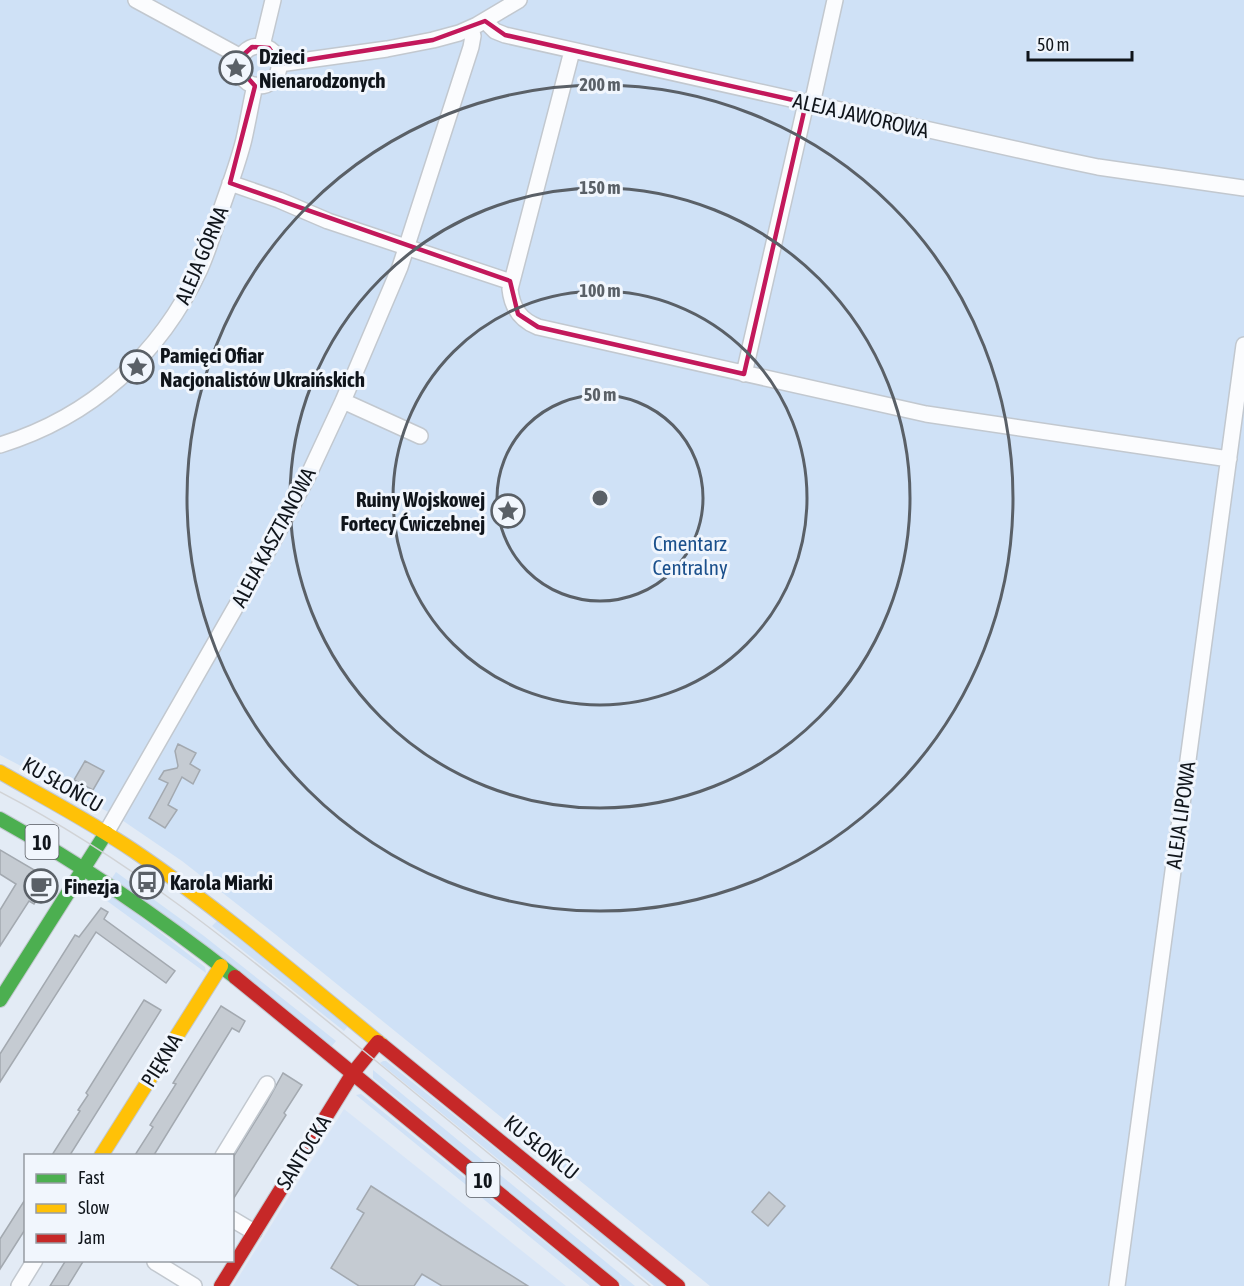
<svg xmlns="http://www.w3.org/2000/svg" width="1244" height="1286" viewBox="0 0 1244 1286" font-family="'Asap Condensed',sans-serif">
  <rect width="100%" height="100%" fill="#e3ebf5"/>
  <!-- built -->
  <path fill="#d7e5f7" d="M 344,1109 L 566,1286 L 233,1286 Z"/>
  <!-- green -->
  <path fill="#cfe1f6" d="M 0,0 L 1244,0 L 1244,1286 L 710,1286 L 275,934 L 182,861 L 116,816 L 0,755 Z
    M 116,872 L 204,936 L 336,1041 L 331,1047 L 112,878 Z
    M 104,889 L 205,967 L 206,973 L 103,898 L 100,894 Z
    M 217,921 L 348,1026 L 344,1031 L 212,926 Z
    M 383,1061 L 386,1061 L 667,1286 L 654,1286 L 380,1063 Z
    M 373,1070 L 635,1286 L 622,1286 L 373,1078 Z
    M 361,1094 L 599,1286 L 590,1286 L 356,1095 Z"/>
  <!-- building -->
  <path fill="#c5cbd2" stroke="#a3a9b0" stroke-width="1.5" d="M 178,744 L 196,753 L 190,764 L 200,770 L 193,784 L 182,777 L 168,805 L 177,810 L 165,828 L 149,818 L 168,783 L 159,779 L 164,771 L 177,768 L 178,766 L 175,751 Z
    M 85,761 L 104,771 L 93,790 L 74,780 Z
    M 0,850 L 36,871 L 33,877 L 46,885 L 34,904 L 29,901 L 0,946 L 0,910 L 16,884 L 0,874 Z
    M 101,908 L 108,912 L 104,919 L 175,971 L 166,983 L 96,932 L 0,1082 L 0,1054 L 75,935 L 79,937 Z
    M 144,1000 L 161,1010 L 70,1155 L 52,1155 L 80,1111 L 78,1110 L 88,1095 L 86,1093 Z
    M 221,1006 L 245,1021 L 239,1032 L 232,1028 L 154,1155 L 135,1155 L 153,1127 L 150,1125 L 176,1084 L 173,1083 Z
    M 283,1073 L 302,1085 L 284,1113 L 286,1115 L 232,1201 L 232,1159 L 266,1104 Z
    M 371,1186 L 461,1244 L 528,1286 L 442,1286 L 422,1274 L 414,1286 L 359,1286 L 331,1268 L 364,1213 L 357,1209 Z
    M 769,1192 L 785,1206 L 768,1226 L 752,1212 Z
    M 26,1198 L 26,1228 L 0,1269 L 0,1239 Z
    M 66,1260 L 84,1260 L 68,1286 L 50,1286 Z"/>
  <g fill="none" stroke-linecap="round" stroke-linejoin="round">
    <defs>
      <path id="street" d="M 136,0 L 241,57
        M 485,21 L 495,31 L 505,35 L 1055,158 L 1098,167 L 1244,188
        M 262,46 L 273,0
        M239 66a20 20 0 1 1 40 0a20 20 0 1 1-40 0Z
        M 572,51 L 510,289 C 512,308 520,320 538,327 L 926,414 L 1229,459
        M 279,64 L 387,49 L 433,40 L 459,33 L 477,25 L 519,0
        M 812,104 L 835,0
        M 230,183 L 279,200 L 328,221 L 511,282
        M 744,374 L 806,103
        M 343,401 L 420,436
        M 0,445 C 91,417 160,355 200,269 C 208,251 214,232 220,213 C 228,189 238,164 244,139 C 248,121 251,103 255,85
        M 106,833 L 270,547 L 308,476 L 343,401 L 400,267 L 471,47 L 473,36 L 471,28
        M 223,1156 L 267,1084
        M 232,1219 L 254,1232
        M 156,1260 L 155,1262 L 194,1286
        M 19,1286 L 35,1260
        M 1117,1286 L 1244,345"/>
      <path id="fast" d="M 0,819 C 83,865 160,918 235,977
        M 0,1000 L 106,833"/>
      <path id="slow" d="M 0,772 C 45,798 91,822 134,851 C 221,910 301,979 382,1045
        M 101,1156 L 221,966"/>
      <path id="jam" d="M 235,977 L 612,1286
        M 382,1045 L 678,1286
        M 221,1286 L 353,1073 L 378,1042"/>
    </defs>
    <!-- street casing -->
    <use href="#street" stroke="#c2c8cf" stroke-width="18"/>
    <!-- fast casing -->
    <use href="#fast" stroke="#c2c8cf" stroke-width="16"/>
    <!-- slow casing -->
    <use href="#slow" stroke="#c2c8cf" stroke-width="16"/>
    <!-- jam casing -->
    <use href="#jam" stroke="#c2c8cf" stroke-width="16"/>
    <!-- street -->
    <use href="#street" stroke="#fbfcfe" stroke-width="15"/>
    <!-- fast -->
    <use href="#fast" stroke="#4caf50" stroke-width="14"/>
    <!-- slow -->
    <use href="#slow" stroke="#ffc107" stroke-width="14"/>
    <!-- jam -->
    <use href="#jam" stroke="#c62828" stroke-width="14"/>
    <!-- tram -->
    <path stroke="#d1d3d6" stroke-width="1.5" d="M 0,792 C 127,858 238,948 348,1038 C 449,1121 549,1203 650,1286"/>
  </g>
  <!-- marked area -->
  <path fill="none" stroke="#c2185b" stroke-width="4.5" stroke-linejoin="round" d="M 485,21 L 505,35 L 806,103 L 744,374 L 538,327 L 518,314 L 510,281 L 230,183 L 255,86 L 239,68 L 241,57 L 252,47 L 269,48 L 280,64 L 433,40 Z"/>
  <!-- distance rings -->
  <g fill="none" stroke="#5a6067" stroke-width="3">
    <circle cx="600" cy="498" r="103"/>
    <circle cx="600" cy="498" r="207"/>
    <circle cx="600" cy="498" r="310"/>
    <circle cx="600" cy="498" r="413"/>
  </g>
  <!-- icons -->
  <defs>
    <symbol id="sight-ring" viewBox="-11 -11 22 22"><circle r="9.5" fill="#f1f6fd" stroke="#5a6067" stroke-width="1.5"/><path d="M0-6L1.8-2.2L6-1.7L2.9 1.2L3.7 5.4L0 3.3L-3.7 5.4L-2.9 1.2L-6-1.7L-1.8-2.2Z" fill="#5a6067"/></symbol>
    <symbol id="bus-ring" viewBox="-11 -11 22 22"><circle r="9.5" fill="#f1f6fd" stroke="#5a6067" stroke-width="1.5"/><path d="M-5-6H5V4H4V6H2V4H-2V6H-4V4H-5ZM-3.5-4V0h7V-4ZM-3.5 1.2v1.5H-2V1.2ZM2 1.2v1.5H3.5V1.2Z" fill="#5a6067"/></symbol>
    <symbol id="cafe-ring" viewBox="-11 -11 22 22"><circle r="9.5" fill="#f1f6fd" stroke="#5a6067" stroke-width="1.5"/><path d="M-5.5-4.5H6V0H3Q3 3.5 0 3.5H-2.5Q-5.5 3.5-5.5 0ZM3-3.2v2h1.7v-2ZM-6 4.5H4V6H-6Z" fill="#5a6067"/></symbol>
  </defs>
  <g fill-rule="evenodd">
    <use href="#sight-ring" x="217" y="49" width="38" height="38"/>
    <use href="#sight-ring" x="118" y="348" width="38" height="38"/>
    <use href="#sight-ring" x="489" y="492" width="38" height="38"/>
    <use href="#bus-ring" x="128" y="863" width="38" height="38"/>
    <use href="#cafe-ring" x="22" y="867" width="38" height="38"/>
  </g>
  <g text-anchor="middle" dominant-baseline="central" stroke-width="6" stroke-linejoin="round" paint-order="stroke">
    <!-- shield labels -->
    <g fill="#f1f6fd" stroke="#54585f" stroke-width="1.5">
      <rect x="25.5" y="825" width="33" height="34" rx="4.5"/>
      <rect x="466.5" y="1163" width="33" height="34" rx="4.5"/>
    </g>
    <g font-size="20" font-weight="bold" fill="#10151b">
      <text x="42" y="842">10</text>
      <text x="483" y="1180">10</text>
    </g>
    <!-- poi labels -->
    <g font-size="21" font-weight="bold" fill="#10151b" stroke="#f1f6fd" text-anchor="start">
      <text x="259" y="56">Dzieci<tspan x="259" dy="24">Nienarodzonych</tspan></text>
      <text x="160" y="355">Pamięci Ofiar<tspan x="160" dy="24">Nacjonalistów Ukraińskich</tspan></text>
      <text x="485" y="499" text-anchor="end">Ruiny Wojskowej<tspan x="485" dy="24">Fortecy Ćwiczebnej</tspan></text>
      <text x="170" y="882">Karola Miarki</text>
      <text x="64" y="886">Finezja</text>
    </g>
    <!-- street labels -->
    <g font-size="21" fill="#10151b" stroke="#f1f6fd">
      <text transform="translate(861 115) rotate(13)">ALEJA JAWOROWA</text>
      <text transform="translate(201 255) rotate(-67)">ALEJA GÓRNA</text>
      <text transform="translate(273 537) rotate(-62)">ALEJA KASZTANOWA</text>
      <text transform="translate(63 784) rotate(30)">KU SŁOŃCU</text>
      <text transform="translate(1180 815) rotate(-82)">ALEJA LIPOWA</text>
      <text transform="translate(161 1060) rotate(-58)">PIĘKNA</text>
      <text transform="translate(542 1147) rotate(39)">KU SŁOŃCU</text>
      <text transform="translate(303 1152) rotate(-58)">SANTOCKA</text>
    </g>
    <!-- park labels -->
    <g font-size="21" fill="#1b508c" stroke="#f1f6fd">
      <text x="690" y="543">Cmentarz<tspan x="690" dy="24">Centralny</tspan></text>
    </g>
  </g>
  <circle cx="600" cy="498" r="9" fill="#5a6067" stroke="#f1f6fd" stroke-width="3"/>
  <g font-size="18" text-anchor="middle" font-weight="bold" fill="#5a6067" stroke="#f1f6fd" stroke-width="6" stroke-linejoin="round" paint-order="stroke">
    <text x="600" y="91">200 m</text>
    <text x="600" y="194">150 m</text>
    <text x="600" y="297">100 m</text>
    <text x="600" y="401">50 m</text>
  </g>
  <!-- legend -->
  <rect x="24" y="1154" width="210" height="108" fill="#f1f6fd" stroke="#979ca3" stroke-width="1.5"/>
  <rect x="36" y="1174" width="30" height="9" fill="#4caf50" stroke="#979ca3" stroke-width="1.5"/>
  <text x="78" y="1184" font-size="18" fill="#10151b">Fast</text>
  <rect x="36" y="1204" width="30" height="9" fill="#ffc107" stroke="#979ca3" stroke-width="1.5"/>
  <text x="78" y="1214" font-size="18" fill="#10151b">Slow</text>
  <rect x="36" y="1234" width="30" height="9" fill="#c62828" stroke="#979ca3" stroke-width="1.5"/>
  <text x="78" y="1244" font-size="18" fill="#10151b">Jam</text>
  <!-- scale -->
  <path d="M1028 51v9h104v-9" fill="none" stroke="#10151b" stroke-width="3"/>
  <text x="1037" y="51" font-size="18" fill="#10151b" stroke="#f1f6fd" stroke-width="4.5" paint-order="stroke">50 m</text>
</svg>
